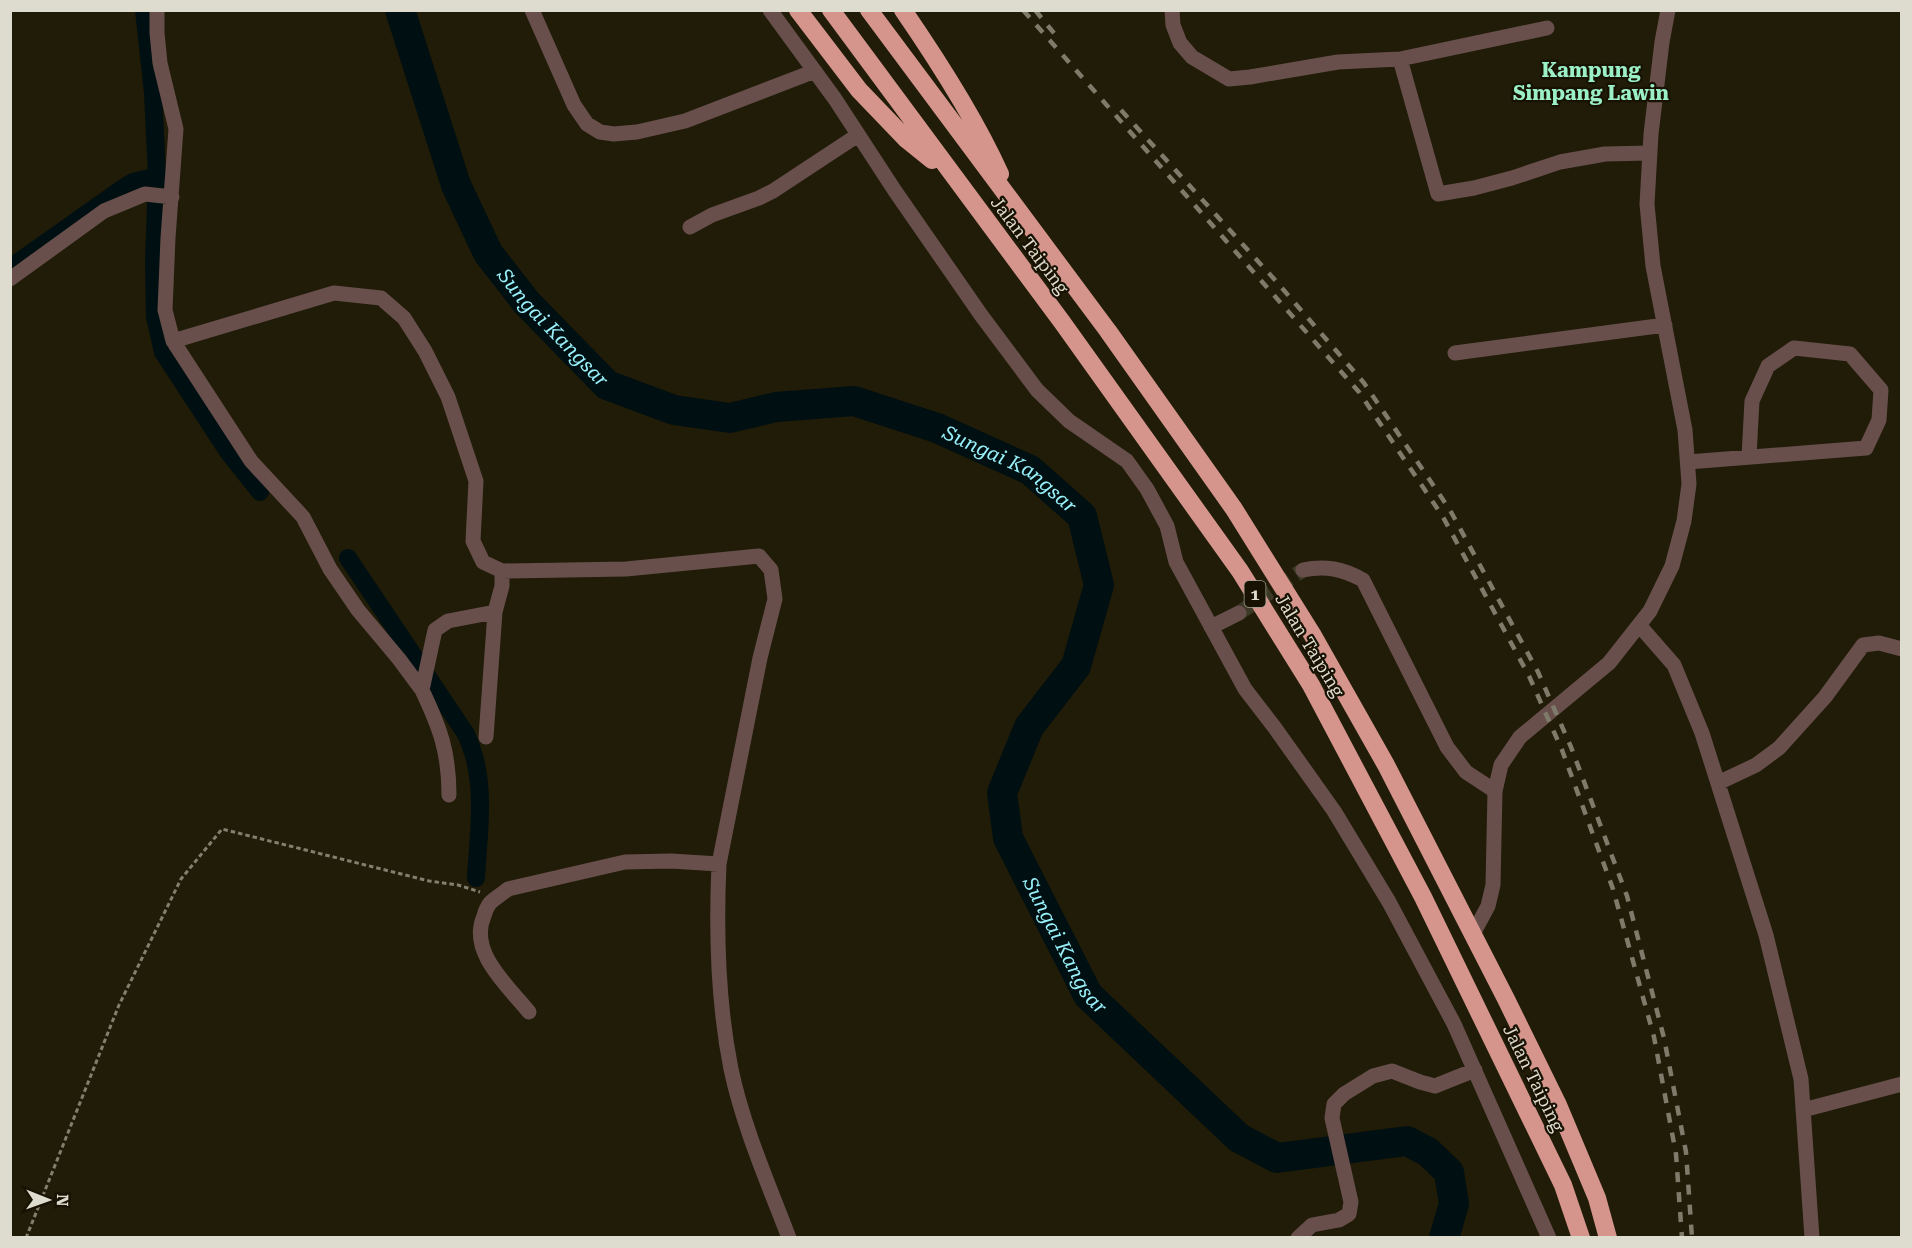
<svg xmlns="http://www.w3.org/2000/svg" width="1912" height="1248" viewBox="0 0 1912 1248" font-family="'Roboto Serif',serif">
  <rect width="100%" height="100%" fill="#201c08"/>
  <g fill="none" stroke-linecap="round" stroke-linejoin="round">
    <!-- canal -->
    <path stroke="#000f11" stroke-width="18" d="M 144,10 L 153,93 L 157,176 L 154,262 L 155,317 L 163,352 L 229,453 L 260,492
      M 10,268 L 123,188 L 133,182 L 157,176
      M 348,558 L 466,734 C 469,741 472,749 474,756 C 485,795 478,839 476,878"/>
    <!-- river -->
    <path stroke="#000f11" stroke-width="30" id="s1" d="M 400,10 L 456,185 L 488,253 L 526,302 L 607,385 L 674,410 L 730,418 L 776,407 L 854,401 L 937,428 L 1030,470 L 1082,516 L 1099,585 L 1076,666 L 1029,727 L 1002,793 L 1008,838 L 1088,995 L 1239,1138 L 1277,1158 L 1407,1141 L 1428,1152 L 1449,1172 L 1454,1204 L 1444,1238"/>
    <!-- minor-tunnel -->
    <path stroke="#3c3926" stroke-width="15" stroke-dasharray="15 8" stroke-linecap="butt" d="M 1239,613 L 1303,570"/>
    <!-- path -->
    <path stroke="#837f6f" stroke-width="3" stroke-dasharray="4.5 3" stroke-linecap="butt" d="M 26,1238 L 119,1005 L 181,879 L 222,829 L 429,881 L 458,885 L 480,892"/>
    <!-- minor -->
    <path stroke="#684f4b" stroke-width="15" d="M 157,10 L 157,33 L 160,63 L 176,129 L 168,238 L 165,310 L 173,341 L 251,461 L 303,517 L 330,569 L 358,610 L 399,659 L 422,690 L 435,630 L 448,621 L 495,612 L 502,586 L 502,571 L 483,562 L 473,541 L 476,481 L 448,397 L 425,351 L 404,318 L 381,298 L 334,293 L 173,341
      M 532,10 L 574,105 L 587,124 L 600,132 L 614,134 L 637,132 L 685,121 L 815,71
      M 770,10 L 835,99 L 895,191 L 981,315 L 1037,390 L 1069,421 L 1127,461 L 1147,489 L 1167,526 L 1176,562 L 1245,689 L 1275,728 L 1334,811 L 1389,902 L 1454,1024 L 1549,1238
      M 1172,10 L 1173,25 L 1180,43 L 1192,57 L 1229,79 L 1250,77 L 1338,62 L 1400,59 L 1438,194 L 1474,188 L 1512,178 L 1560,162 L 1605,154 L 1650,153
      M 1400,59 L 1547,28
      M 690,227 L 712,215 L 759,198 L 773,191 L 858,135
      M 10,279 L 104,211 L 145,194 L 172,197
      M 1455,353 L 1665,325
      M 1688,462 L 1866,448 L 1879,420 L 1881,390 L 1850,354 L 1794,348 L 1768,366 L 1752,401 L 1749,456
      M 1303,570 C 1325,565 1343,569 1363,580 L 1447,747 L 1466,772 L 1495,791
      M 502,571 L 626,569 L 759,556 L 771,570 L 775,599 L 760,658 L 719,864 C 716,930 718,1004 731,1069 C 743,1126 768,1183 789,1238
      M 1639,625 L 1674,665 L 1702,733 L 1766,935 L 1801,1079 L 1812,1238
      M 1211,627 L 1239,613
      M 422,690 C 440,728 449,752 449,795
      M 486,737 L 495,612
      M 1718,783 L 1756,765 L 1779,748 L 1825,697 L 1863,645 L 1879,643 L 1902,649
      M 1473,934 L 1488,906 L 1493,885 L 1495,791 L 1501,765 L 1520,737 L 1609,663 L 1650,611 L 1672,566 L 1684,521 L 1689,484 L 1685,430 L 1653,266 L 1647,204 L 1651,134 L 1662,42 L 1668,10
      M 529,1012 C 508,986 468,952 484,916 C 485,912 487,907 490,903 C 495,898 502,894 508,889 L 625,862 L 671,861 L 719,864
      M 1803,1110 L 1902,1084
      M 1298,1238 L 1312,1225 L 1339,1220 L 1349,1214 L 1351,1202 L 1332,1118 L 1334,1104 L 1344,1094 L 1373,1076 L 1392,1071 L 1420,1082 L 1435,1086 L 1475,1070"/>
    <!-- highway -->
    <path stroke="#d5958c" stroke-width="18" d="M 798,10 L 859,90 L 906,139 L 932,160
      M 831,10 L 1062,322 L 1240,571 L 1311,685 L 1423,897 L 1563,1185 L 1581,1238
      M 869,10 L 1108,331 L 1234,509 L 1312,634 L 1386,765 L 1506,999 L 1558,1105 L 1597,1198 L 1608,1238
      M 903,10 C 938,61 975,118 1000,174"/>
    <!-- rail -->
    <path stroke="#7e7b6b" stroke-width="4.5" stroke-dasharray="10 10" stroke-linecap="butt" d="M 1023,10 L 1359,392 L 1443,517 L 1529,676 L 1562,750 L 1613,889 L 1654,1037 L 1676,1154 L 1682,1238
      M 1035,10 L 1058,38
      M 1121,110 L 1275,280 L 1364,383 L 1450,510 L 1538,672 L 1571,747 L 1627,896 L 1664,1038 L 1686,1152 L 1692,1238"/>
  </g>
  <g text-anchor="middle" dominant-baseline="central" stroke-width="4.5" stroke-linejoin="round" paint-order="stroke">
    <!-- shield labels -->
    <rect fill="#171202" stroke="#a29f92" stroke-width="1.5" x="1244.5" y="581" width="21" height="26" rx="4.5"/>
    <g font-size="16" font-weight="bold" fill="#dedbcf">
      <text x="1255" y="594">1</text>
    </g>
    <!-- street labels -->
    <g font-size="18" fill="#dedbcf" stroke="#171202">
      <text transform="translate(1030 245) rotate(53)">Jalan Taiping</text>
      <text transform="translate(1310 645) rotate(59)">Jalan Taiping</text>
      <text transform="translate(1534 1078) rotate(64)">Jalan Taiping</text>
    </g>
    <!-- neighbourhood labels -->
    <g font-size="20" font-weight="bold" fill="#9bf0c8" stroke="#171202">
      <text x="1591" y="70">Kampung<tspan x="1591" dy="23">Simpang Lawin</tspan></text>
    </g>
    <!-- water labels -->
    <g font-size="20" font-style="italic" fill="#98f1fa" stroke="#171202">
      <text stroke="none"><textPath href="#s1" startOffset="358">Sungai Kangsar</textPath></text>
      <text stroke="none"><textPath href="#s1" startOffset="862">Sungai Kangsar</textPath></text>
      <text stroke="none"><textPath href="#s1" startOffset="1420">Sungai Kangsar</textPath></text>
    </g>
  </g>
  <!-- border -->
  <rect width="1912" height="1248" fill="none" stroke="#dedbcf" stroke-width="24"/>
  <!-- north arrow -->
  <g transform="translate(48 1200) rotate(91)" stroke="#171202" stroke-width="4.5" paint-order="stroke">
  <path d="M0-4.5L10 22L0 15L-10 22Z" fill="#dedbcf"/>
  <text y="-9" font-size="16" font-weight="bold" text-anchor="middle" fill="#dedbcf">N</text>
  </g>
</svg>
